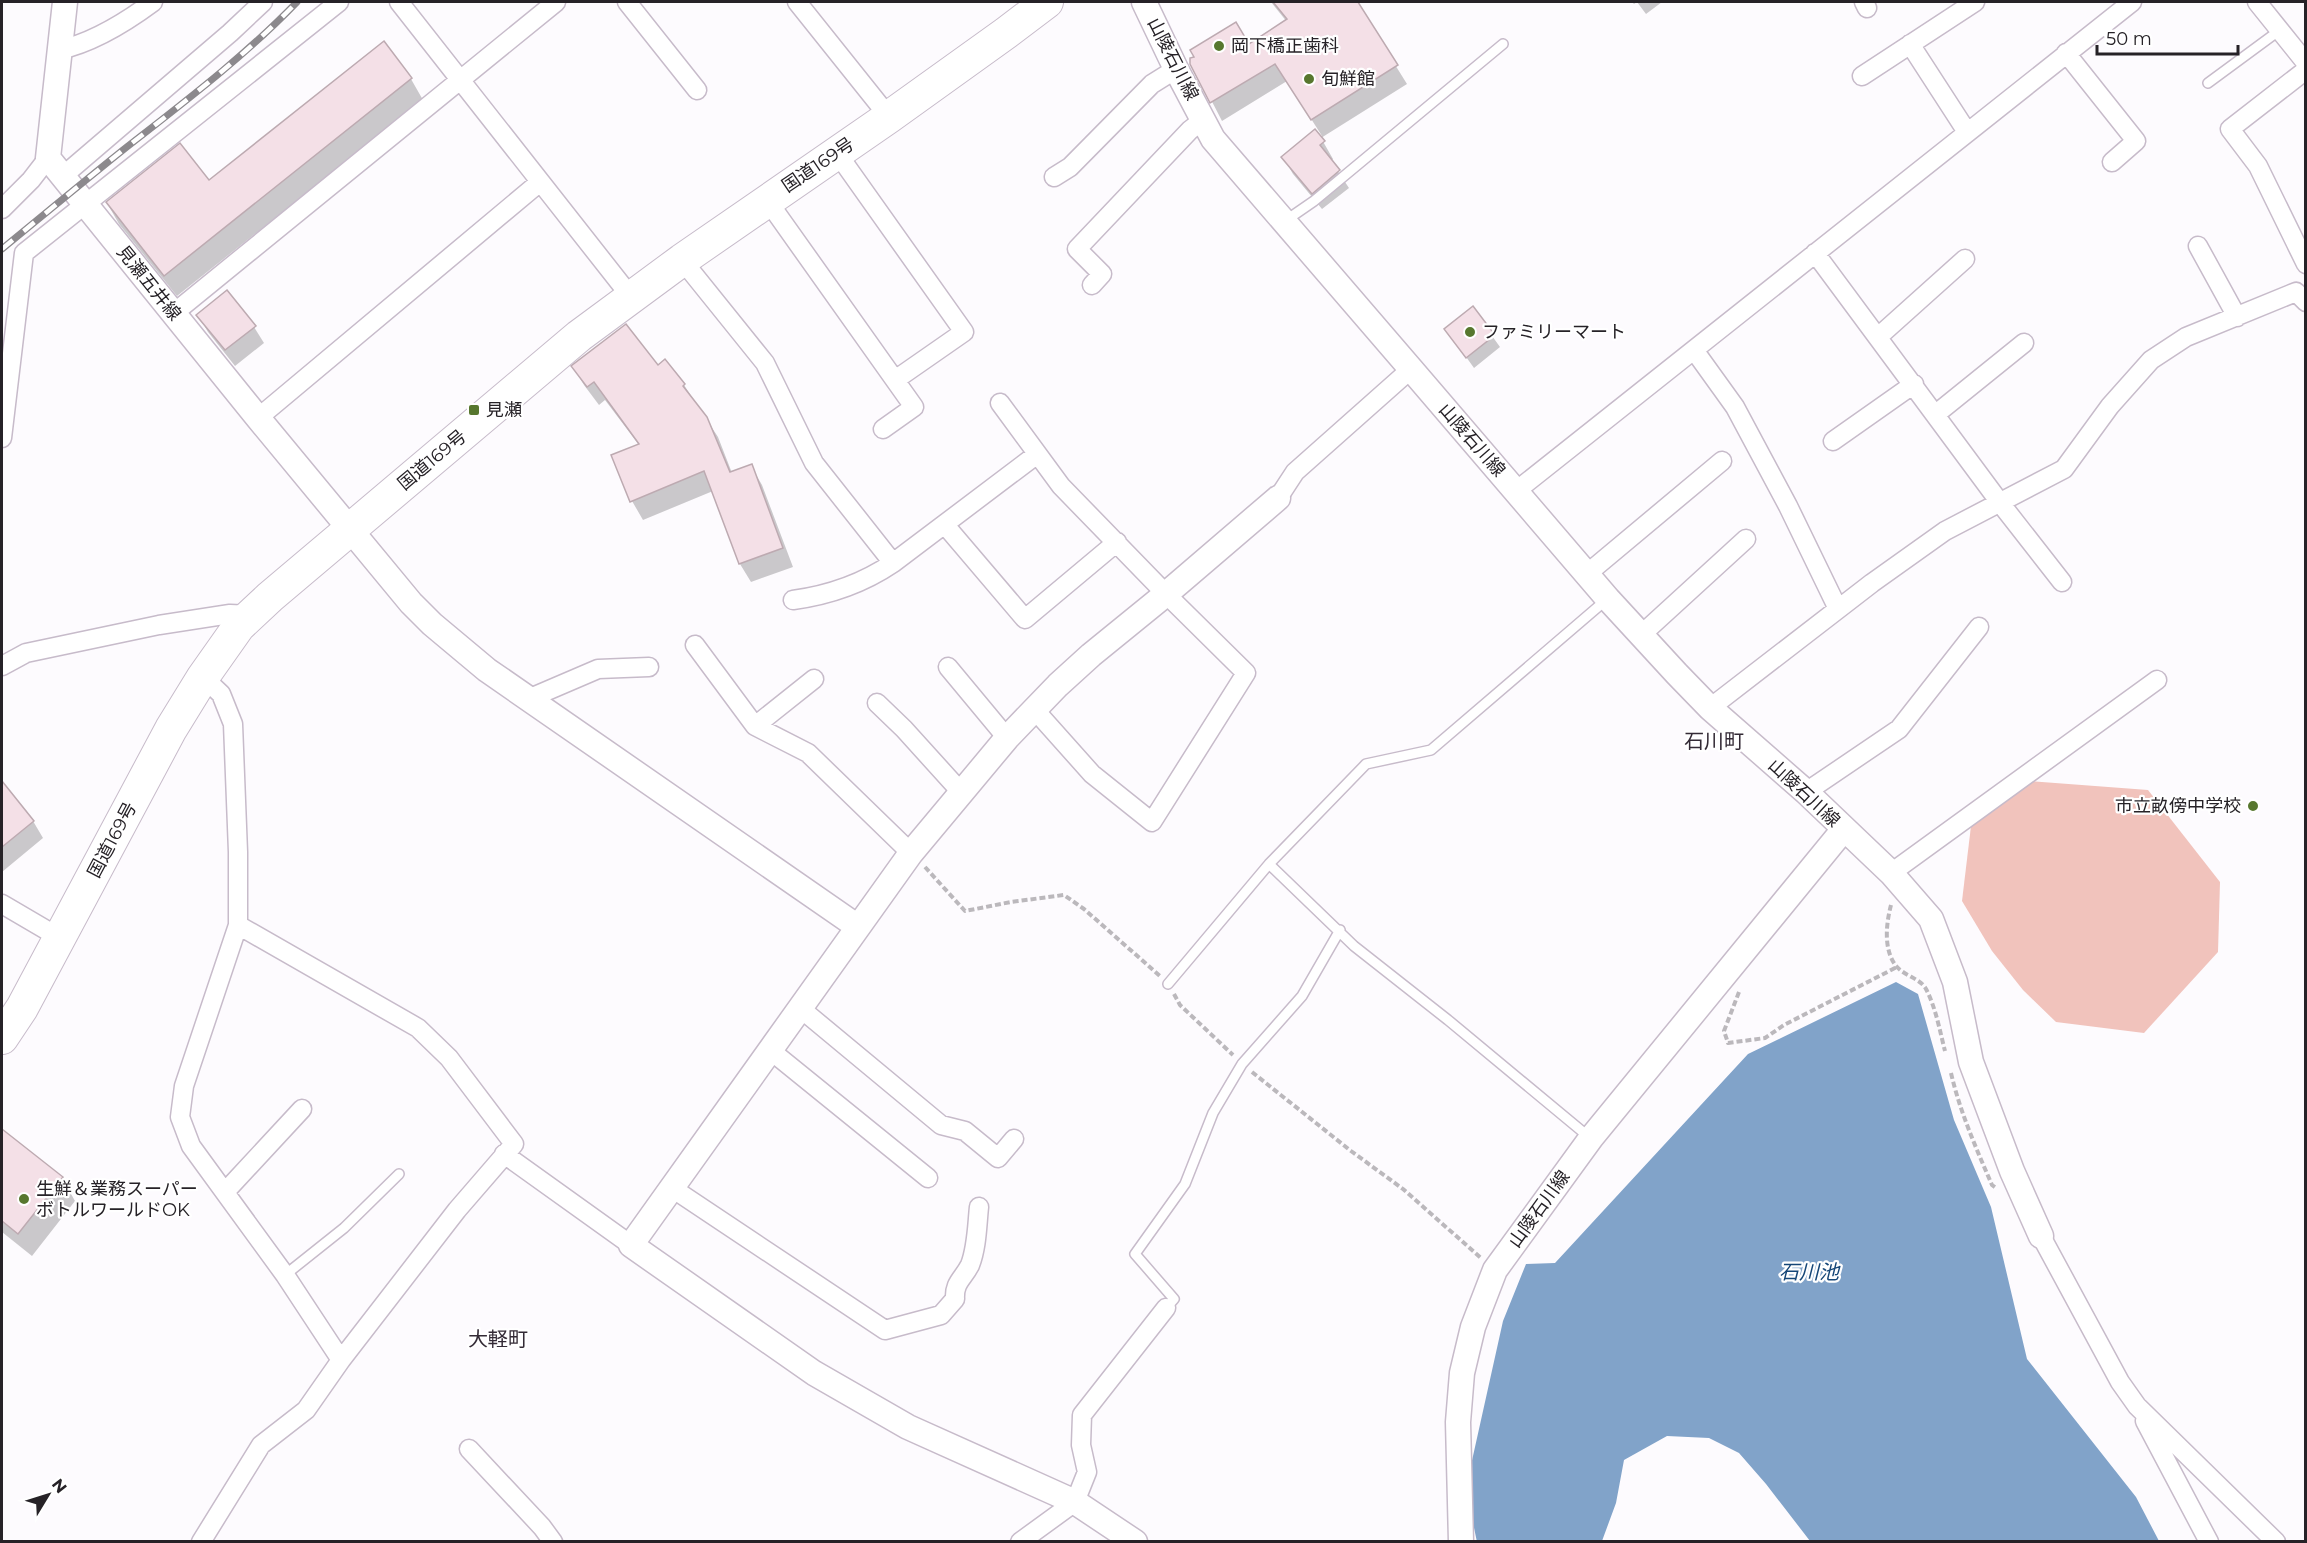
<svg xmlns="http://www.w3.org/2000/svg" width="2307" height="1543" viewBox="0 0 2307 1543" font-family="Montserrat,'Noto Sans JP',sans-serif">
  <rect width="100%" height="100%" fill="#fdfbfe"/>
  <!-- green -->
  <path fill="#f1c3bc" d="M 2028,781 L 2148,790 L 2220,882 L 2218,952 L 2144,1033 L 2056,1022 L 2023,990 L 1992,951 L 1962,901 L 1971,826 Z"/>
  <!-- water -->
  <path fill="#81a3c9" d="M 1896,982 L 1918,994 L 1954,1120 L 1991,1207 L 2027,1359 L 2136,1497 L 2159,1541 L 1810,1541 L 1766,1484 L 1739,1453 L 1709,1438 L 1667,1436 L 1624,1460 L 1616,1503 L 1602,1541 L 1477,1542 L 1473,1523 L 1471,1465 L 1503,1321 L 1526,1264 L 1555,1263 L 1748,1054 Z"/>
  <!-- shadow -->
  <path fill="#0003" d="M 1271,2 L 1356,2 L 1407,84 L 1321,138 L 1333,159 L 1331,161 L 1349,188 L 1322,209 L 1293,174 L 1283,157 L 1322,136 L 1287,81 L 1222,121 L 1192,63 L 1248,46 L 1287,22 Z
    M 1632,2 L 1662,2 L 1646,14 L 1637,2 L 1634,4 Z
    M 383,43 L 411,79 L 423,100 L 177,296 L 119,224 L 107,203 L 209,182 Z
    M 1472,308 L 1500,347 L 1474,368 L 1446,329 Z
    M 198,315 L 254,327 L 264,343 L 235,366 L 208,332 Z
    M 573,367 L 658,367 L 684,385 L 718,437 L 732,473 L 751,466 L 762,485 L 793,567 L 751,582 L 740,564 L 713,491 L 643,520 L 632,501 L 639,445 L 605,400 L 599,405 L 584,385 Z
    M 2,783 L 33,821 L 43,838 L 2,872 Z
    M 2,1131 L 62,1178 L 75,1201 L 32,1256 L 2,1232 Z"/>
  <!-- building -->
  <path fill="#f4e0e7" stroke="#bdaab1" stroke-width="1.5" d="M 1273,2 L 1358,2 L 1398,65 L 1311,120 L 1275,64 L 1210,103 L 1190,64 L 1190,58 L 1194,57 L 1190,50 L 1236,22 L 1249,44 L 1287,19 Z
    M 384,41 L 412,78 L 164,276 L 106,202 L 180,143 L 209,180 Z
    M 1315,129 L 1325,141 L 1320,145 L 1340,170 L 1312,194 L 1281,157 Z
    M 227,290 L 256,326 L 225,350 L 196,315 Z
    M 1473,306 L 1495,335 L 1466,358 L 1444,329 Z
    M 626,324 L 658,365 L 665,359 L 685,384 L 683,386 L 707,417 L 730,472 L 752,464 L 783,548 L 739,564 L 704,471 L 630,502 L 611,455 L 639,444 L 594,382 L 587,387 L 571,366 Z
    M 2,781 L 34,821 L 2,847 Z
    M 2,1129 L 63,1177 L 18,1234 L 2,1221 Z"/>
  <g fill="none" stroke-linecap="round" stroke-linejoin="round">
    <defs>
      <path id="lane" d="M 2208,83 L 2280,30
        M 1285,221 L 1314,201 L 1503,44
        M 1269,864 L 1354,946 L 1448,1020 L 1589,1137
        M 1168,984 L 1269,864 L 1366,764 L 1431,750 L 1606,600
        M 285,1275 L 344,1228 L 399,1174
        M 1166,1308 L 1174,1299 L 1135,1254 L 1185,1184 L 1213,1113 L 1242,1064 L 1302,996 L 1340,930"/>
      <path id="street" d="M 399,2 L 631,297
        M 627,2 L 697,90
        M 797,2 L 889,117
        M 1864,2 L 1867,8
        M 2257,2 L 2306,63
        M 1910,44 L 1967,132
        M 59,50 C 92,43 126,22 153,2
        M 2066,53 L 2136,141 L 2112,162
        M 2306,70 L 2230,129 L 2258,166 L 2306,264
        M 1862,76 L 1975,2
        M 837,153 L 964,332 L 895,380
        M 63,176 L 230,33 L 263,2
        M 1054,177 L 1070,167 L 1152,84 L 1176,69
        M 767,200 L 914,407 L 883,429
        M 2,209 L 31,180 L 48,158
        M 2198,246 L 2237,317
        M 1815,253 L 2001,504 L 2062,582
        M 682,260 L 765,363 L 814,463 L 893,563 L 1036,455
        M 1092,285 L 1102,274 L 1077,249 L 1190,130 L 1203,120
        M 174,313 L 556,2
        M 1878,337 L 1965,259
        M 1694,350 L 1735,407 L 1788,506 L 1838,609
        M 1000,403 L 1061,486 L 1166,594 L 1246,673 L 1152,822 L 1092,774 L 1034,709
        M 1936,414 L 2024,343
        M 258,418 L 540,182
        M 2,438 L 24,253 L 339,2
        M 1833,441 L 1914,384
        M 1516,491 L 2132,2
        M 1278,498 L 1295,472 L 1411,369
        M 945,525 L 1025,619 L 1117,542
        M 1588,573 L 1722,461
        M 793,600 C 830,595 862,584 893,563
        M 1641,635 L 1746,539
        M 695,645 L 755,726 L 808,753 L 911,853
        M 2,666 L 26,653 L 159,625 L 230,614 L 251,615
        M 948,667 L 1007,738
        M 203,677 L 221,694 L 233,724 L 238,852 L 238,925 L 184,1086 L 180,1117 L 191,1146 L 285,1275 L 341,1360
        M 528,699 L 598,669 L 649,667
        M 877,703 L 904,729 L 961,792
        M 1710,708 L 1872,583 L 1945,531 L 2064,469 L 2110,406 L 2151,360 L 2186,337 L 2296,292 L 2306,302
        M 755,726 L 814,679
        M 1806,792 L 1899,729 L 1979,627
        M 1891,873 L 2157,680
        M 2,904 L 60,938
        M 800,1008 L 941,1125 L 965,1131 L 998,1158 L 1014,1139
        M 770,1050 L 928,1178
        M 504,1154 L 631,1245
        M 672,1188 L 885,1330 L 941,1315 L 955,1299 C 954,1282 963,1279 970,1265 C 977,1247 977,1226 979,1207
        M 225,1192 L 302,1109
        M 2041,1236 L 2120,1382 L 2137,1406 L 2276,1542
        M 2145,1421 L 2209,1542
        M 469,1449 L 542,1527 L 553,1542
        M 201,1542 L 261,1445 L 306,1410 L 341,1360 L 457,1210 L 514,1144 L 449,1058 L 418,1028 L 238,925
        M 1020,1542 L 1075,1502 L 1087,1472 L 1081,1445 L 1082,1415 L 1166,1308"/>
      <path id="secondary" d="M 65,2 L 48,158 L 258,418 L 411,603 L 432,624 L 487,670 L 858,927
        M 1144,2 L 1176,69 L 1213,139 L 1411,369 L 1608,599 L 1677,674 L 1710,708 L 1806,792 L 1891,873 L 1931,919 L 1955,982 L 1971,1062 L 2012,1171 L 2041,1236
        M 1135,1542 L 1075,1502 L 908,1427 L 814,1373 L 631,1245 L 911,853 L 1007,738 L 1058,685 L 1091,655 L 1166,594 L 1278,498
        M 1461,1542 L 1458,1422 L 1462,1373 L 1473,1327 L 1495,1270 L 1591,1138 L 1844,829"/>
      <path id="highway" d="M 2,1038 L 22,1008 L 171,729 L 203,677 L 239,626 L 270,597 L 579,336 L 682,260 L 889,117 L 1006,33 L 1047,2"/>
    </defs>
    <!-- lane casing -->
    <use href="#lane" stroke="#c7bbca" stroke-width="12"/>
    <!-- street casing -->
    <use href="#street" stroke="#c7bbca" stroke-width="21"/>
    <!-- secondary casing -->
    <use href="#secondary" stroke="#c7bbca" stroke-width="27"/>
    <!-- highway casing -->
    <use href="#highway" stroke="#c7bbca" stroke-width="34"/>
    <!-- path -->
    <path stroke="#bbb8bc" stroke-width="4" stroke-dasharray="6 3" stroke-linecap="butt" d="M 925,867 L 965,911 L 1011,902 L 1064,895 L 1084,909 L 1160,976
      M 1891,905 C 1886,924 1883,951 1897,967 C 1905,976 1921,979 1926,989 C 1936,1008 1940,1032 1945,1051
      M 1739,992 L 1724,1031 L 1728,1043 L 1765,1038 L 1784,1025 L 1897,967
      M 1174,994 L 1180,1005 L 1233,1055
      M 1252,1072 L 1351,1151 L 1403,1189 L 1481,1258
      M 1951,1073 C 1960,1112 1976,1148 1992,1185 L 1996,1188"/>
    <!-- lane -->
    <use href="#lane" stroke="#fff" stroke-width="9"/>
    <!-- street -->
    <use href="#street" stroke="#fff" stroke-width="18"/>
    <!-- secondary -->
    <use href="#secondary" stroke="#fff" stroke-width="24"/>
    <!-- highway -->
    <use href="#highway" stroke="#fff" stroke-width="32"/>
    <defs>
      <path id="rail" d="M 2,249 C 42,216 82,183 123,150 C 183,103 244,57 297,2"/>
    </defs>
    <!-- rail casing -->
    <use href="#rail" stroke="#8c898d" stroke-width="7"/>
    <!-- rail -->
    <use href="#rail" stroke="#fff" stroke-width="4.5" stroke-dasharray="14" stroke-linecap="butt"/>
  </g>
  <!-- markers -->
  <g fill="#57772e" stroke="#fff" stroke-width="2">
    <circle cx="1219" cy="46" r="6"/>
    <circle cx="1309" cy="79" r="6"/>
    <circle cx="1470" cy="332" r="6"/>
    <rect x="468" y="404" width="12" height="12" rx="3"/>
    <circle cx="2253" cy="806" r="6"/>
    <circle cx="24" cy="1199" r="6"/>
  </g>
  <g text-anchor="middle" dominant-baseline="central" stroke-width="4.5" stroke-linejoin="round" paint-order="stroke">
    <!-- poi labels -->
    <g font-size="18" fill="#262227" stroke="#fff" text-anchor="start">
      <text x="1231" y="46">岡下橋正歯科</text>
      <text x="1321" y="79">旬鮮館</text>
      <text x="1482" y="332">ファミリーマート</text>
      <text x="486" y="410">見瀬</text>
      <text x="2241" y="806" text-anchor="end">市立畝傍中学校</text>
      <text x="36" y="1189">生鮮＆業務スーパー<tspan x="36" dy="21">ボトルワールドOK</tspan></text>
    </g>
    <!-- street labels -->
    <g font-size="18" fill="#262227" stroke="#fff">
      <text transform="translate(1173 59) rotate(63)">山陵石川線</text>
      <text transform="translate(818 165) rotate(-34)">国道169号</text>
      <text transform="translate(149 283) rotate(51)">見瀬五井線</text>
      <text transform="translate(1472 440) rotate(49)">山陵石川線</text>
      <text transform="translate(432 460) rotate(-40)">国道169号</text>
      <text transform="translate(1804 793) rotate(43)">山陵石川線</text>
      <text transform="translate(112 840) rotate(-62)">国道169号</text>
      <text transform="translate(1539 1209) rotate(-54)">山陵石川線</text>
    </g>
    <!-- neighbourhood labels -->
    <g font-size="20" fill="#332a35" stroke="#fff">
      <text x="1714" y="741">石川町</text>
      <text x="498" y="1339">大軽町</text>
    </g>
    <!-- water labels -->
    <g font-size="20" font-style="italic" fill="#154677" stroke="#fff">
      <text x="1809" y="1272">石川池</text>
    </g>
  </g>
  <!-- border -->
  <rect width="2307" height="1543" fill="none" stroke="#262227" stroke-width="6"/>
  <!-- north arrow -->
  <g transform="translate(48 1495) rotate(52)" stroke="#ffffff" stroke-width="4.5" paint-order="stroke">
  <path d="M0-4.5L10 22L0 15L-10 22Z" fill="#262227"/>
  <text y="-9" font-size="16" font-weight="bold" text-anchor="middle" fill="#262227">N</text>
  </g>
  <!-- scale -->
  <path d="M2097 45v9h141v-9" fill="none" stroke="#262227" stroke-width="3"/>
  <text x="2106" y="45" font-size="18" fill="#262227" stroke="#ffffff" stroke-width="4.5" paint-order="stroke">50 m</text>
</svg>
